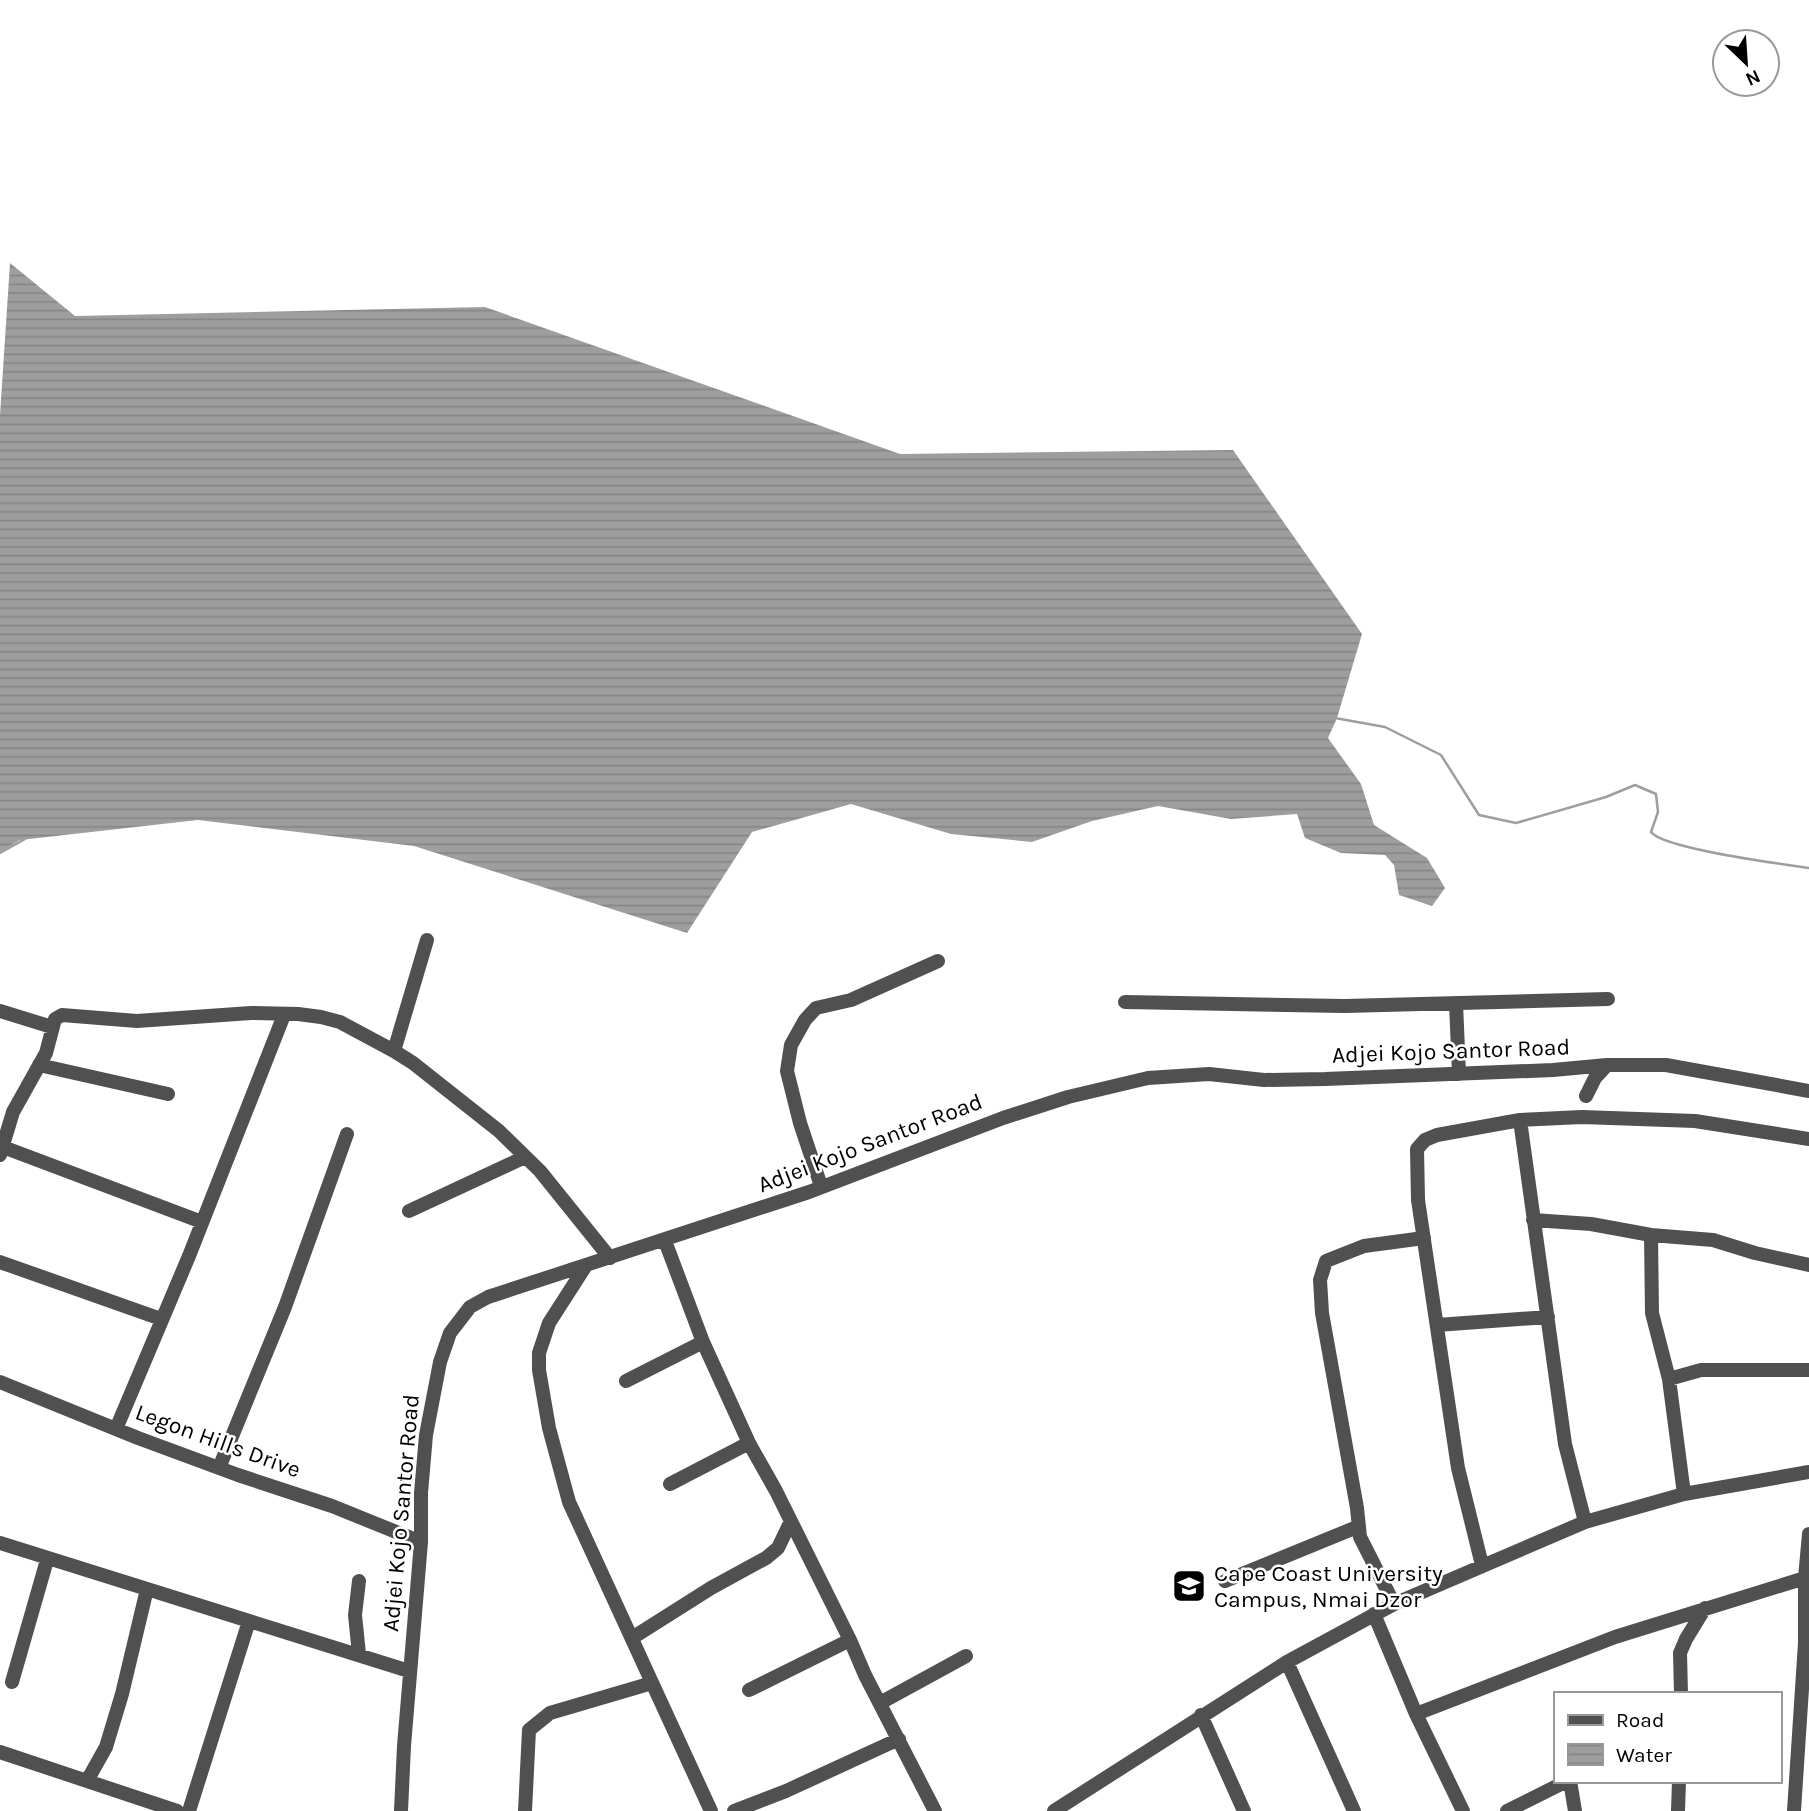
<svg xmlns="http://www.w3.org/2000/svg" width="1809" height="1811" viewBox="0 0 1809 1811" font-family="Karla,sans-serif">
  <defs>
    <pattern id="water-rules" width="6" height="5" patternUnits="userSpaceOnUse" patternTransform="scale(1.75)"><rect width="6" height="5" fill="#9e9e9e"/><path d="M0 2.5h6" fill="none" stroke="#868686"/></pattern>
  </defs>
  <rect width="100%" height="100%" fill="#fff"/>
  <!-- water -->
  <path fill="url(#water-rules)" d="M 10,263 L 75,316 L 485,307 L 900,454 L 1233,450 L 1362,634 L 1337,718 L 1328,738 L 1361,784 L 1374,825 L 1427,858 L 1445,888 L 1432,906 L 1399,895 L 1394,865 L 1385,855 L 1341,853 L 1305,838 L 1297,814 L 1231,819 L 1158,806 L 1092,821 L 1032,842 L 951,834 L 851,804 L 752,832 L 687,933 L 414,846 L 198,820 L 20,840 L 0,852 L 0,415 Z"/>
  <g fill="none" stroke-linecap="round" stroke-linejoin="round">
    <!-- stream -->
    <path stroke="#9e9e9e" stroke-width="2.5" d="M 1335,718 L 1385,727 L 1441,755 L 1479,815 L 1516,823 L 1606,797 L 1635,785 L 1656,794 L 1658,812 L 1651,832 C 1664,849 1782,864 1809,868
      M 0,853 L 25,839"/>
    <!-- minor -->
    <path stroke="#505050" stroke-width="14" d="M 1125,1002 L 1345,1006 L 1608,999
      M 1456,1003 L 1459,1074
      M 0,1011 L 52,1027
      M 394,1051 L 427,940
      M 39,1065 L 168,1094
      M 1586,1096 L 1595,1078 L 1607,1065
      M 1520,1120 L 1565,1444 L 1585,1522
      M 3,1147 L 202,1222
      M 0,1155 L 13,1112 L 46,1053 L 55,1019 L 62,1015 L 137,1021 L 251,1013 L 298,1014 L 321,1017 L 340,1022 L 394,1051 L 413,1063 L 499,1131 L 540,1171 L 610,1258
      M 821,1186 L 800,1123 L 787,1071 L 791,1045 L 805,1020 L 816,1008 L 851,1000 L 938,961
      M 409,1211 L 525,1157
      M 1533,1220 L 1591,1224 L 1651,1235 L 1713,1240 L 1755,1253 L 1809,1265
      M 1651,1235 L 1652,1313 L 1669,1379 L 1684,1494
      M 665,1241 L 703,1342 L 749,1443 L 776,1491 L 850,1640 L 865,1675 L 935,1811
      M 0,1262 L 161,1319
      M 585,1267 L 549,1323 L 539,1353 L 539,1370 L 549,1428 L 569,1502 L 711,1811
      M 1437,1325 L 1548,1317
      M 1669,1379 L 1701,1370 L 1809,1370
      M 626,1381 L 703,1342
      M 0,1382 L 138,1438 L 238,1475 L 332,1506 L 421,1542
      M 116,1429 L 189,1256 L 284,1015
      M 219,1468 L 285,1307 L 347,1134
      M 670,1484 L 749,1443
      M 0,1543 L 409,1671
      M 1482,1565 L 1458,1468 L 1418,1200 L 1417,1149 L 1425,1140 L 1437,1135 L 1520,1120 L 1582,1117 L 1695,1121 L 1809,1139
      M 1225,1581 L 1357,1527
      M 1394,1604 L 1360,1537 L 1357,1508 L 1322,1313 L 1320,1280 L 1326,1261 L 1364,1246 L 1424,1238
      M 1374,1614 L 1416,1714 L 1463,1811
      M 632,1638 L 711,1588 L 766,1558 L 778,1548 L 790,1523
      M 359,1654 L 355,1615 L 359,1581
      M 1287,1662 L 1354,1811
      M 12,1682 L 47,1560
      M 749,1690 L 850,1640
      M 1681,1694 L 1680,1653 L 1686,1639 L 1705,1608
      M 880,1703 L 966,1656
      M 1416,1714 L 1615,1637 L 1805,1578
      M 1201,1715 L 1244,1811
      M 0,1752 L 177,1811
      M 87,1781 L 106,1747 L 122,1694 L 147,1589
      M 1570,1781 L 1575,1811
      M 189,1811 L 249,1621
      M 401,1811 L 404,1746 L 421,1542 L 421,1493 L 426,1435 L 440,1362 L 450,1333 L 470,1307 L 488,1297 L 809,1192 L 1003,1118 L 1068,1097 L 1148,1078 L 1209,1074 L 1264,1080 L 1325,1079 L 1553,1070 L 1607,1065 L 1666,1065 L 1809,1091
      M 525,1811 L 529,1730 L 550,1713 L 652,1683
      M 734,1811 L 786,1791 L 899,1739
      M 1054,1811 L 1287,1662 L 1394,1604 L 1585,1522 L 1684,1494 L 1809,1472
      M 1507,1811 L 1567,1781
      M 1678,1811 L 1679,1781
      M 1794,1811 L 1805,1643 L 1805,1578 L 1809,1534"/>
  </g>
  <!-- icons -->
  <defs>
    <symbol id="school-square" viewBox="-11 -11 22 22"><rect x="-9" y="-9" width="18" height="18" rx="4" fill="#000" stroke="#fff"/><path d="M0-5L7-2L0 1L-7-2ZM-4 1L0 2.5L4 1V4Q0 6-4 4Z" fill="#fff"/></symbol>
  </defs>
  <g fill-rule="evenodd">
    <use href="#school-square" x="1170" y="1567" width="38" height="38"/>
  </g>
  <g text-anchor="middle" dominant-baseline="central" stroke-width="5" stroke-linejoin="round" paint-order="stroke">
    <!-- street labels -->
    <g font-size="23" fill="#000" stroke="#fff">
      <text transform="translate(1451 1051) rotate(-2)">Adjei Kojo Santor Road</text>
      <text transform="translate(870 1143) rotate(-21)">Adjei Kojo Santor Road</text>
      <text transform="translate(218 1441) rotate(20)">Legon Hills Drive</text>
      <text transform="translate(401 1513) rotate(-85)">Adjei Kojo Santor Road</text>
    </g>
    <!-- poi labels -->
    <g font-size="23" fill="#000" stroke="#fff" text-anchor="start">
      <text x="1214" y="1573">Cape Coast University<tspan x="1214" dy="26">Campus, Nmai Dzor</tspan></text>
    </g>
  </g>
  <!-- legend -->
  <rect x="1554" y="1692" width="228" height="91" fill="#ffffff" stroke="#999999" stroke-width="2"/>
  <rect x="1568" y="1715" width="35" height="10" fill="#505050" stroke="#999999" stroke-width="2"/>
  <text x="1616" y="1727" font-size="21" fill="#000000">Road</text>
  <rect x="1568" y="1744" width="35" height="21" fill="url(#water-rules)" stroke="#999999" stroke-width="2"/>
  <text x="1616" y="1762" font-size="21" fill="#000000">Water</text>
  <!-- north arrow -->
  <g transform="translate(1746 63) rotate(155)"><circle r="33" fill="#ffffff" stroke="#999999" stroke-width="2"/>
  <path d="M0-5L12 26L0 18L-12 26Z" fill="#000000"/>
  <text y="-10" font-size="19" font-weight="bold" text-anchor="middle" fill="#000000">N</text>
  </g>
</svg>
